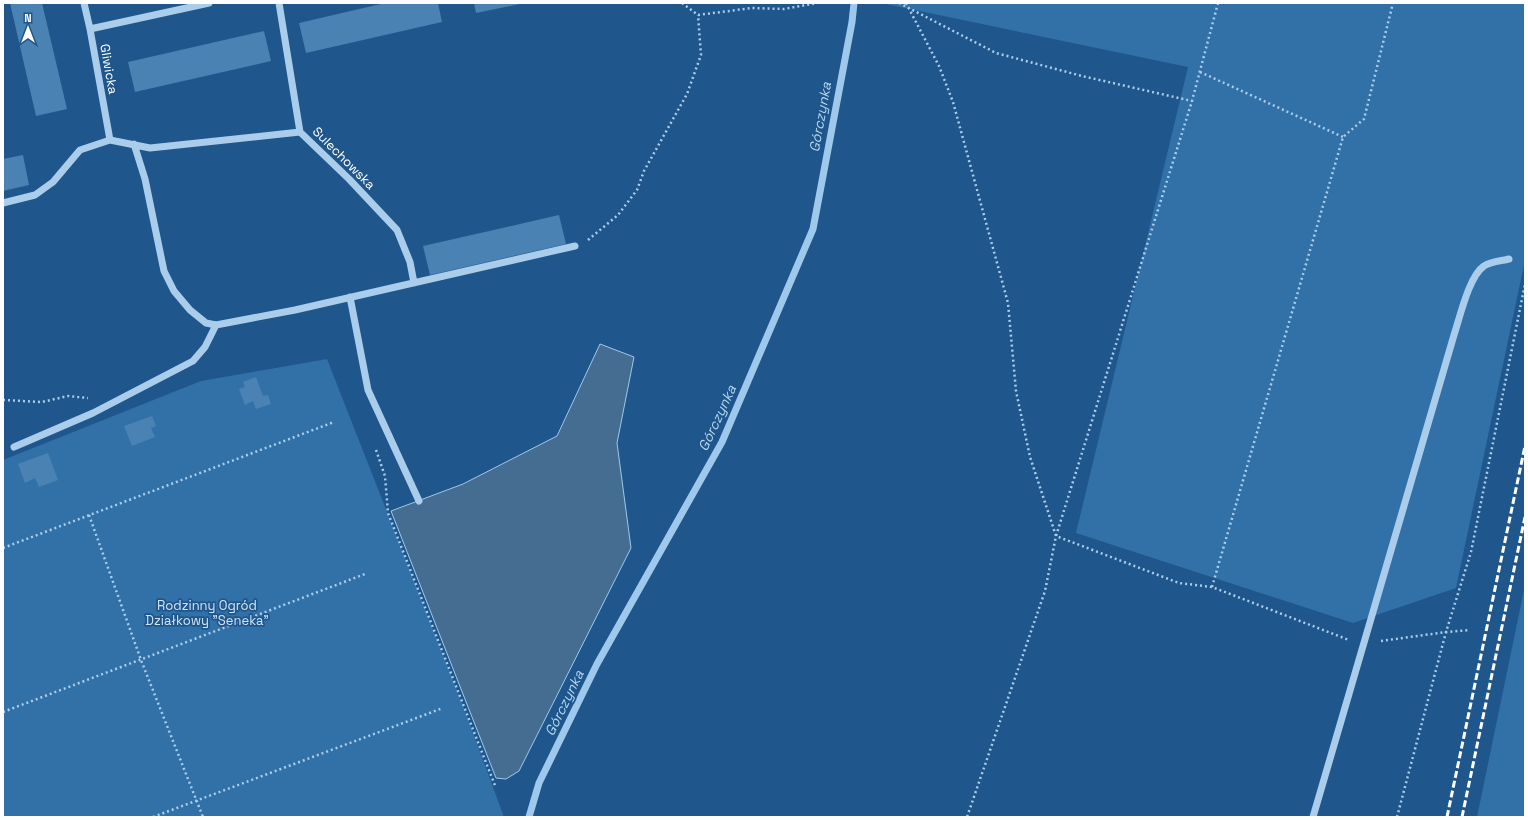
<svg xmlns="http://www.w3.org/2000/svg" width="1528" height="820" viewBox="0 0 1528 820" font-family="'Space Grotesk',sans-serif">
  <rect width="100%" height="100%" fill="#1f568b"/>
  <!-- green -->
  <path fill="#3270a8" d="M 881,3 L 1525,3 L 1525,260 L 1456,588 L 1353,623 L 1076,533 L 1188,67 Z
    M 327,359 L 464,708 L 504,817 L 3,817 L 3,460 L 201,381 Z
    M 1525,585 L 1525,817 L 1477,817 Z"/>
  <!-- water -->
  <path fill="#456d92" stroke="#9ec9ed" d="M 600,344 L 634,357 L 617,443 L 631,548 L 519,771 L 506,779 L 496,778 L 391,511 L 463,484 L 557,436 Z"/>
  <g fill="none" stroke-linecap="round" stroke-linejoin="round">
    <!-- stream -->
    <path stroke="#9ec9ed" stroke-width="7" d="M 529,817 L 539,783 L 597,664 L 722,442 L 813,229 L 852,22 L 854,3"/>
  </g>
  <!-- building -->
  <path fill="#4b82b4" d="M 10,3 L 42,3 L 67,109 L 36,116 Z
    M 385,3 L 438,3 L 442,22 L 306,53 L 299,23 Z
    M 474,3 L 520,3 L 520,4 L 476,13 Z
    M 264,31 L 271,61 L 135,92 L 128,62 Z
    M 23,155 L 29,185 L 3,191 L 3,159 Z
    M 559,215 L 566,244 L 430,275 L 423,246 Z
    M 256,377 L 263,396 L 268,395 L 271,404 L 256,409 L 253,401 L 245,405 L 239,389 L 245,387 L 243,382 Z
    M 152,416 L 156,426 L 151,428 L 155,437 L 132,446 L 124,426 Z
    M 48,453 L 58,480 L 39,487 L 35,478 L 25,483 L 18,464 Z"/>
  <g fill="none" stroke-linecap="round" stroke-linejoin="round">
    <!-- path -->
    <path stroke="#abcdec" stroke-width="2.5" stroke-dasharray="2 3" stroke-linecap="butt" d="M 682,3 L 698,15 L 752,8 L 784,9 L 817,3
      M 899,3 L 996,53 L 1082,76 L 1192,101
      M 906,3 L 939,66 L 953,102 L 1008,303 L 1016,391 L 1030,457 L 1056,536 L 1045,591 L 967,817
      M 1218,3 L 1192,101 L 1056,536 L 1179,583 L 1212,587 L 1349,640
      M 1200,72 L 1343,137
      M 588,240 L 618,215 L 637,190 L 644,171 L 687,94 L 701,55 L 698,15
      M 3,400 L 42,402 L 68,396 L 88,398
      M 376,450 L 385,476 L 388,513 L 496,788
      M 89,515 L 141,660 L 203,817
      M 3,548 L 334,422
      M 1212,587 L 1343,137 L 1364,119 L 1393,3
      M 1381,641 L 1446,632 L 1470,630
      M 3,712 L 365,574
      M 153,817 L 443,708
      M 1397,817 L 1446,632 L 1471,552 L 1525,284"/>
    <!-- minor -->
    <path stroke="#abcdec" stroke-width="7" d="M 84,3 L 90,29 L 110,140
      M 279,3 L 300,132
      M 90,29 L 209,3
      M 110,140 L 150,148 L 300,132 L 349,179 L 397,230 L 410,262 L 414,283
      M 134,144 L 145,179 L 164,271 L 174,291 L 190,310 L 206,323 L 216,325 L 295,310 L 575,246
      M 3,203 L 35,195 L 53,182 L 80,150 L 110,140
      M 350,297 L 368,390 L 419,501
      M 14,447 L 93,413 L 193,361 L 205,347 L 216,325
      M 1313,817 L 1454,335 C 1460,317 1469,276 1484,266 C 1491,261 1501,261 1509,259"/>
    <!-- rail -->
    <path stroke="#fff" stroke-width="3" stroke-dasharray="7 3" stroke-linecap="butt" d="M 1447,817 L 1525,446
      M 1462,817 L 1525,517"/>
  </g>
  <g text-anchor="middle" dominant-baseline="central" stroke-width="3.5" stroke-linejoin="round" paint-order="stroke">
    <!-- street labels -->
    <g font-size="13" fill="#fff" stroke="#1f568b">
      <text transform="translate(109 69) rotate(80)">Gliwicka</text>
      <text transform="translate(344 158) rotate(45)">Sulechowska</text>
    </g>
    <!-- park labels -->
    <g font-size="13" fill="#d0e5f9" stroke="#1f568b">
      <text x="207" y="605">Rodzinny Ogród<tspan x="207" dy="15">Działkowy "Seneka"</tspan></text>
    </g>
    <!-- water labels -->
    <g font-size="14" font-style="italic" fill="#b6d7f3" stroke="#1f568b">
      <text transform="translate(820 117) rotate(-80)">Górczynka</text>
      <text transform="translate(717 418) rotate(-65)">Górczynka</text>
      <text transform="translate(564 703) rotate(-64)">Górczynka</text>
    </g>
  </g>
  <!-- border -->
  <rect width="1528" height="820" fill="none" stroke="#ffffff" stroke-width="8"/>
  <!-- north arrow -->
  <g transform="translate(28 28)" stroke="#1f568b" stroke-width="3" paint-order="stroke">
  <path d="M0-3L7 15L0 10L-7 15Z" fill="#ffffff"/>
  <text y="-6" font-size="11" font-weight="bold" text-anchor="middle" fill="#ffffff">N</text>
  </g>
</svg>
